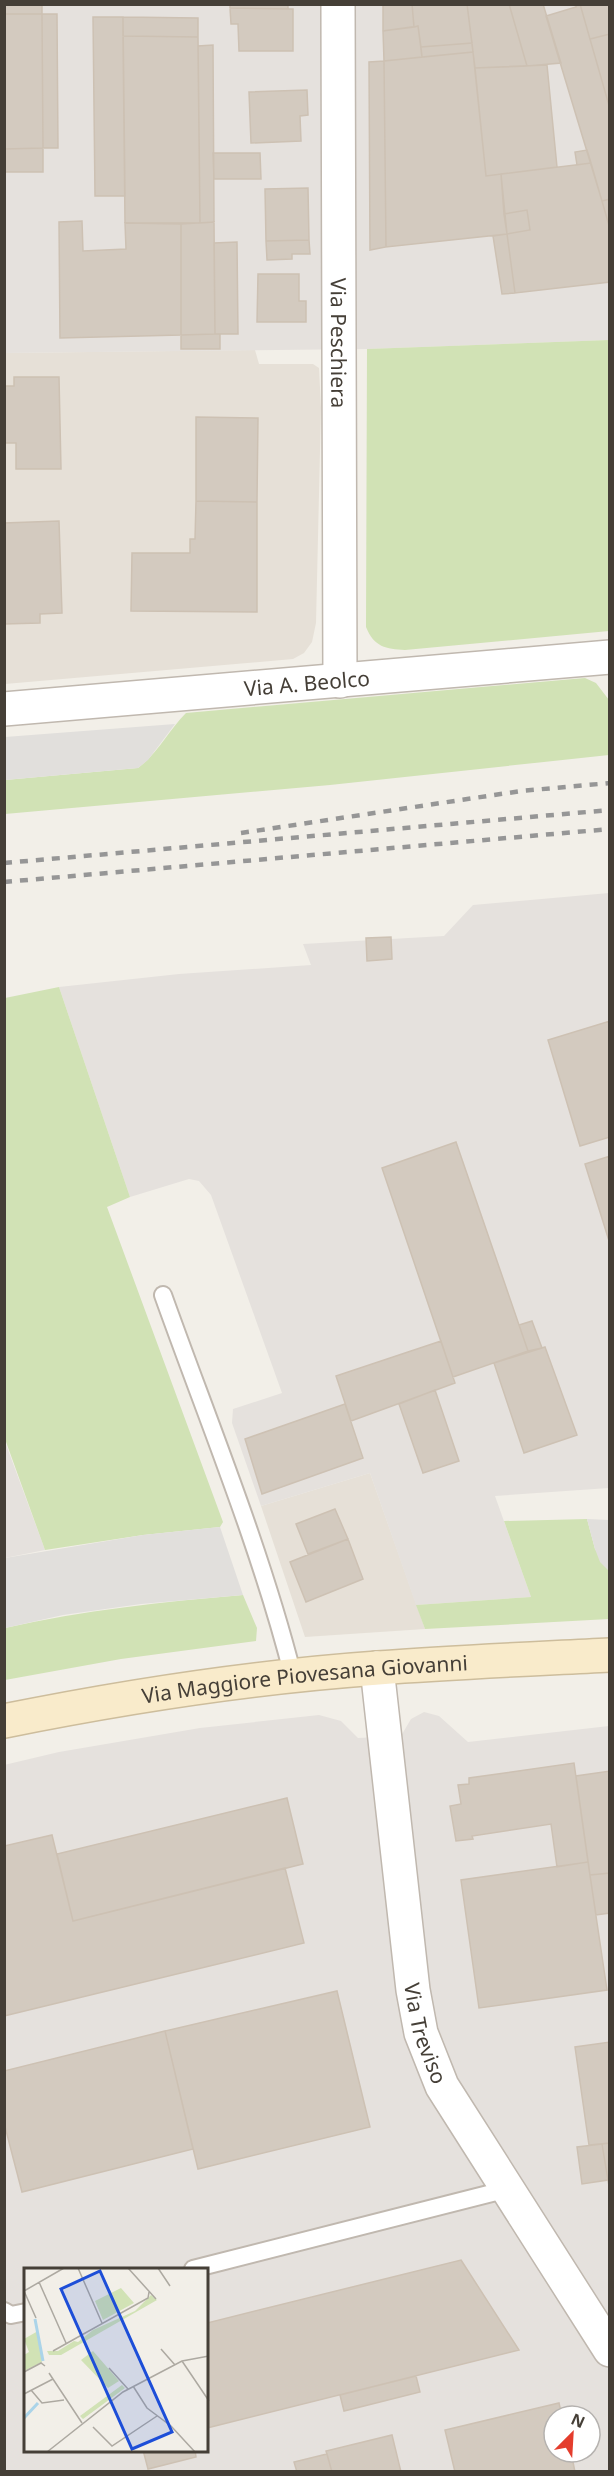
<svg xmlns="http://www.w3.org/2000/svg" width="614" height="2476" viewBox="0 0 614 2476" font-family="'Noto Sans',sans-serif">
  <rect width="100%" height="100%" fill="#f2efe8"/>
  <!-- residential -->
  <path fill="#e6e0d7" d="M 255,350 L 259,364 L 313,364 L 319,368 L 321,408 L 316,623 L 312,642 L 304,653 L 293,659 L 5,684 L 5,353 Z
    M 370,1473 L 425,1629 L 305,1637 L 261,1506 Z"/>
  <!-- industrial -->
  <path fill="#e5e1dd" fill-rule="evenodd" d="M 4,5 L 609,5 L 609,340 L 367,349 L 5,353 Z
    M 609,893 L 609,1488 L 495,1496 L 531,1597 L 416,1605 L 370,1473 L 261,1506 L 232,1423 L 233,1409 L 282,1393 L 211,1195 L 199,1181 L 189,1179 L 130,1197 L 59,987 L 179,974 L 311,965 L 303,944 L 444,936 L 473,905 Z
    M 4,1439 L 45,1550 L 5,1558 L 4,1558 Z
    M 424,1712 L 439,1716 L 468,1742 L 609,1726 L 609,2471 L 5,2471 L 4,1765 L 59,1752 L 200,1728 L 319,1715 L 341,1721 L 358,1738 L 401,1736 L 411,1719 ZM 26,2269 L 207,2269 L 207,2450 L 26,2450 ZM 554,2416 L 590,2416 L 590,2452 L 554,2452 Z"/>
  <!-- green -->
  <path fill="#d1e2b5" d="M 609,340 L 609,631 L 405,650 C 386,649 374,647 366,627 L 367,349 Z
    M 585,678 L 596,683 L 609,700 L 609,755 L 330,785 L 5,814 L 5,780 L 138,768 C 158,753 169,730 186,713 Z
    M 59,987 L 130,1197 L 107,1207 L 223,1522 L 220,1527 L 143,1535 L 45,1550 L 5,1439 L 5,998 Z
    M 587,1519 L 595,1549 L 609,1571 L 609,1619 L 425,1629 L 416,1605 L 531,1597 L 504,1521 Z
    M 243,1595 L 257,1628 L 256,1641 L 121,1659 L 5,1680 L 5,1628 C 84,1610 162,1602 243,1595 Z"/>
  <!-- parking -->
  <path fill="#e1dfdc" d="M 175,724 L 148,760 L 138,768 L 5,780 L 5,737 Z
    M 587,1519 L 609,1520 L 609,1571 L 600,1562 L 595,1549 Z
    M 220,1527 L 243,1595 L 141,1604 L 63,1615 L 5,1628 L 5,1558 L 143,1535 Z"/>
  <!-- building -->
  <path fill="#d3cabf" stroke="#cdc1b3" stroke-width="1.5" d="M 4,4 L 42,4 L 42,14 L 4,14 Z
    M 230,4 L 288,4 L 288,9 L 230,8 Z
    M 383,4 L 412,4 L 414,27 L 383,31 Z
    M 412,4 L 467,4 L 472,43 L 421,47 L 418,26 L 414,27 Z
    M 467,4 L 509,4 L 527,66 L 475,68 Z
    M 509,4 L 543,4 L 561,63 L 527,66 Z
    M 576,4 L 580,4 L 610,109 L 610,199 L 602,201 L 546,16 L 576,7 Z
    M 580,4 L 610,4 L 610,34 L 590,39 Z
    M 230,8 L 293,9 L 293,51 L 239,51 L 238,24 L 231,24 Z
    M 4,14 L 42,14 L 43,148 L 4,149 Z
    M 42,14 L 57,14 L 58,148 L 43,148 Z
    M 93,17 L 123,17 L 125,196 L 95,196 Z
    M 123,17 L 198,18 L 198,37 L 123,36 Z
    M 418,26 L 422,57 L 384,61 L 383,31 Z
    M 610,34 L 610,109 L 590,39 Z
    M 123,36 L 198,37 L 200,223 L 125,223 Z
    M 472,43 L 473,52 L 422,57 L 421,47 Z
    M 213,45 L 214,222 L 200,223 L 198,46 Z
    M 473,52 L 486,176 L 501,174 L 507,234 L 386,247 L 384,61 Z
    M 384,61 L 386,247 L 370,250 L 369,62 Z
    M 547,65 L 557,167 L 486,176 L 475,68 Z
    M 307,90 L 308,115 L 300,116 L 301,141 L 251,143 L 249,92 Z
    M 43,148 L 43,172 L 4,172 L 4,149 Z
    M 587,150 L 591,163 L 577,165 L 575,152 Z
    M 213,153 L 260,153 L 261,179 L 214,179 Z
    M 591,163 L 610,229 L 610,282 L 515,293 L 507,234 L 530,230 L 527,210 L 504,214 L 501,174 Z
    M 308,188 L 309,240 L 266,241 L 265,189 Z
    M 610,199 L 610,229 L 602,201 Z
    M 527,210 L 530,230 L 507,234 L 504,214 Z
    M 82,221 L 83,251 L 126,249 L 125,223 L 181,224 L 181,335 L 60,338 L 59,222 Z
    M 214,222 L 215,334 L 181,335 L 181,224 Z
    M 507,234 L 515,293 L 502,294 L 493,236 Z
    M 309,240 L 310,254 L 292,254 L 292,259 L 267,260 L 266,241 Z
    M 237,242 L 238,334 L 215,334 L 214,243 Z
    M 258,274 L 299,274 L 299,301 L 306,301 L 306,322 L 257,322 Z
    M 215,334 L 220,334 L 220,349 L 181,349 L 181,335 Z
    M 14,377 L 59,377 L 61,469 L 16,469 L 16,443 L 4,443 L 4,386 L 14,386 Z
    M 196,417 L 258,418 L 257,502 L 196,501 Z
    M 196,501 L 257,502 L 257,612 L 131,611 L 132,553 L 190,553 L 190,539 L 195,539 Z
    M 59,521 L 62,613 L 40,614 L 40,623 L 4,624 L 4,523 Z
    M 391,937 L 392,959 L 367,961 L 366,938 Z
    M 610,1021 L 610,1137 L 580,1146 L 548,1040 Z
    M 456,1142 L 528,1351 L 453,1377 L 382,1168 Z
    M 610,1156 L 610,1244 L 585,1164 Z
    M 532,1321 L 542,1348 L 528,1351 L 519,1325 Z
    M 441,1341 L 455,1383 L 351,1421 L 336,1376 Z
    M 545,1347 L 577,1435 L 524,1453 L 494,1363 Z
    M 435,1390 L 459,1461 L 423,1473 L 399,1404 Z
    M 345,1404 L 363,1458 L 262,1494 L 245,1439 Z
    M 335,1509 L 348,1539 L 308,1554 L 296,1524 Z
    M 348,1539 L 363,1579 L 306,1602 L 290,1562 Z
    M 574,1763 L 588,1862 L 557,1867 L 551,1824 L 472,1836 L 473,1839 L 456,1841 L 450,1806 L 461,1804 L 458,1785 L 469,1784 L 469,1778 Z
    M 610,1771 L 610,1873 L 590,1875 L 576,1776 Z
    M 287,1798 L 303,1864 L 73,1921 L 57,1854 Z
    M 52,1835 L 73,1921 L 285,1868 L 304,1943 L 4,2016 L 4,1846 Z
    M 588,1862 L 607,1990 L 479,2008 L 461,1880 Z
    M 610,1873 L 610,1913 L 596,1915 L 590,1875 Z
    M 337,1991 L 370,2127 L 198,2169 L 165,2031 Z
    M 165,2031 L 193,2149 L 22,2192 L 4,2123 L 4,2071 Z
    M 610,2042 L 610,2143 L 589,2145 L 575,2047 Z
    M 610,2143 L 610,2192 L 602,2144 Z
    M 602,2144 L 608,2180 L 582,2184 L 577,2147 Z
    M 461,2260 L 519,2350 L 207,2428 L 207,2323 Z
    M 416,2376 L 420,2392 L 344,2411 L 340,2395 Z
    M 559,2403 L 562,2416 L 554,2416 L 554,2452 L 571,2452 L 575,2472 L 455,2472 L 445,2430 Z
    M 392,2435 L 401,2472 L 332,2472 L 326,2451 Z
    M 143,2450 L 195,2450 L 196,2457 L 148,2469 Z
    M 327,2454 L 332,2472 L 297,2472 L 294,2462 Z"/>
  <g fill="none" stroke-linecap="round" stroke-linejoin="round">
    <defs>
      <path id="lane" d="M 163,1295 C 208,1421 260,1546 293,1676
        M 193,2269 L 508,2189
        M 4,2311 L 11,2315 L 26,2312"/>
      <g id="street">
        <path id="s1" d="M 338,4 L 340,681"/>
        <path id="s2" d="M 4,709 L 610,657"/>
        <path id="s3" d="M 377,1668 L 413,1990 L 421,2033 L 442,2086 L 610,2350"/>
      </g>
      <g id="secondary">
        <path id="s4" d="M 4,1721 C 128,1696 252,1677 378,1668 C 455,1662 532,1659 610,1655"/>
      </g>
    </defs>
    <!-- lane casing -->
    <use href="#lane" stroke="#c0b8af" stroke-width="20"/>
    <!-- street casing -->
    <use href="#street" stroke="#c0b8af" stroke-width="36"/>
    <!-- secondary casing -->
    <use href="#secondary" stroke="#cdbd9c" stroke-width="36"/>
    <!-- lane -->
    <use href="#lane" stroke="#fff" stroke-width="16"/>
    <!-- street -->
    <use href="#street" stroke="#fff" stroke-width="33"/>
    <!-- secondary -->
    <use href="#secondary" stroke="#f9ebcb" stroke-width="33"/>
    <!-- rail -->
    <path stroke="#969696" stroke-width="4.5" stroke-dasharray="8 8" stroke-linecap="butt" d="M 241,833 L 521,791 L 610,783
      M 4,863 L 610,810
      M 4,882 L 610,829"/>
  </g>
  <g text-anchor="middle" dominant-baseline="central" stroke-width="4.5" stroke-linejoin="round" paint-order="stroke">
    <!-- street labels -->
    <g font-size="21" fill="#453f37" stroke="#fff">
      <text stroke="none"><textPath href="#s1" startOffset="339">Via Peschiera</textPath></text>
      <text stroke="none"><textPath href="#s2" startOffset="304">Via A. Beolco</textPath></text>
      <text stroke="none"><textPath href="#s4" startOffset="304">Via Maggiore Piovesana Giovanni</textPath></text>
      <text stroke="none"><textPath href="#s3" startOffset="369">Via Treviso</textPath></text>
    </g>
  </g>
  <!-- overview -->
  <g transform="translate(24 2268)">
    <rect width="184" height="184" fill="#f2efe8"/>
    <path d="M 97,20 L 110,35 L 79,52 L 71,33 ZM 127,27 L 133,32 L 37,87 L 25,87 L 23,83 L 34,83 L 50,73 L 54,74 L 69,62 L 111,43 ZM 14,63 L 18,94 L 0,103 L 0,87 L 5,84 L 0,71 ZM 69,83 L 95,113 L 84,120 L 57,92 ZM 98,117 L 101,120 L 59,151 L 56,148 Z" fill="#d1e2b5"/>
    <path fill="none" stroke="#abd4e9" stroke-width="3" d="M 11,51 L 19,93M 0,150 L 14,135"/>
    <path fill="none" stroke="#ada9a1" stroke-width="1.5" d="M 54,0 L 78,55M 104,0 L 132,31M 134,0 L 146,18M 15,14 L 42,75M 0,23 L 40,0M 0,23 L 12,50M 137,81 L 151,97M 29,83 L 124,30 L 125,24M 158,93 L 185,133M 85,100 L 104,121M 0,104 L 17,95 L 21,98M 25,105 L 58,155M 109,118 L 123,140 L 147,158 L 171,184M 7,122 L 18,135 L 40,132M 0,126 L 29,111M 69,159 L 88,178 L 133,148M 23,184 L 99,124 L 158,93 L 185,88"/>
    <path fill="#1d4ed8" fill-opacity="0.15" stroke="#1d4ed8" stroke-width="3" d="M 76,3 L 148,164 L 108,181 L 37,21 Z"/>
    <rect width="184" height="184" fill="none" stroke="#453f37" stroke-width="3"/>
  </g>
  <!-- border -->
  <rect width="614" height="2476" fill="none" stroke="#453f37" stroke-width="12"/>
  <!-- north arrow -->
  <g transform="translate(572 2434) rotate(24)"><circle r="28" fill="#ffffff" stroke="#b5b2af" stroke-width="1.5"/>
  <path d="M0-4.5L10 22L0 15L-10 22Z" fill="#e43d2d"/>
  <text y="-9" font-size="16" font-weight="bold" text-anchor="middle" fill="#453f37">N</text>
  </g>
</svg>
